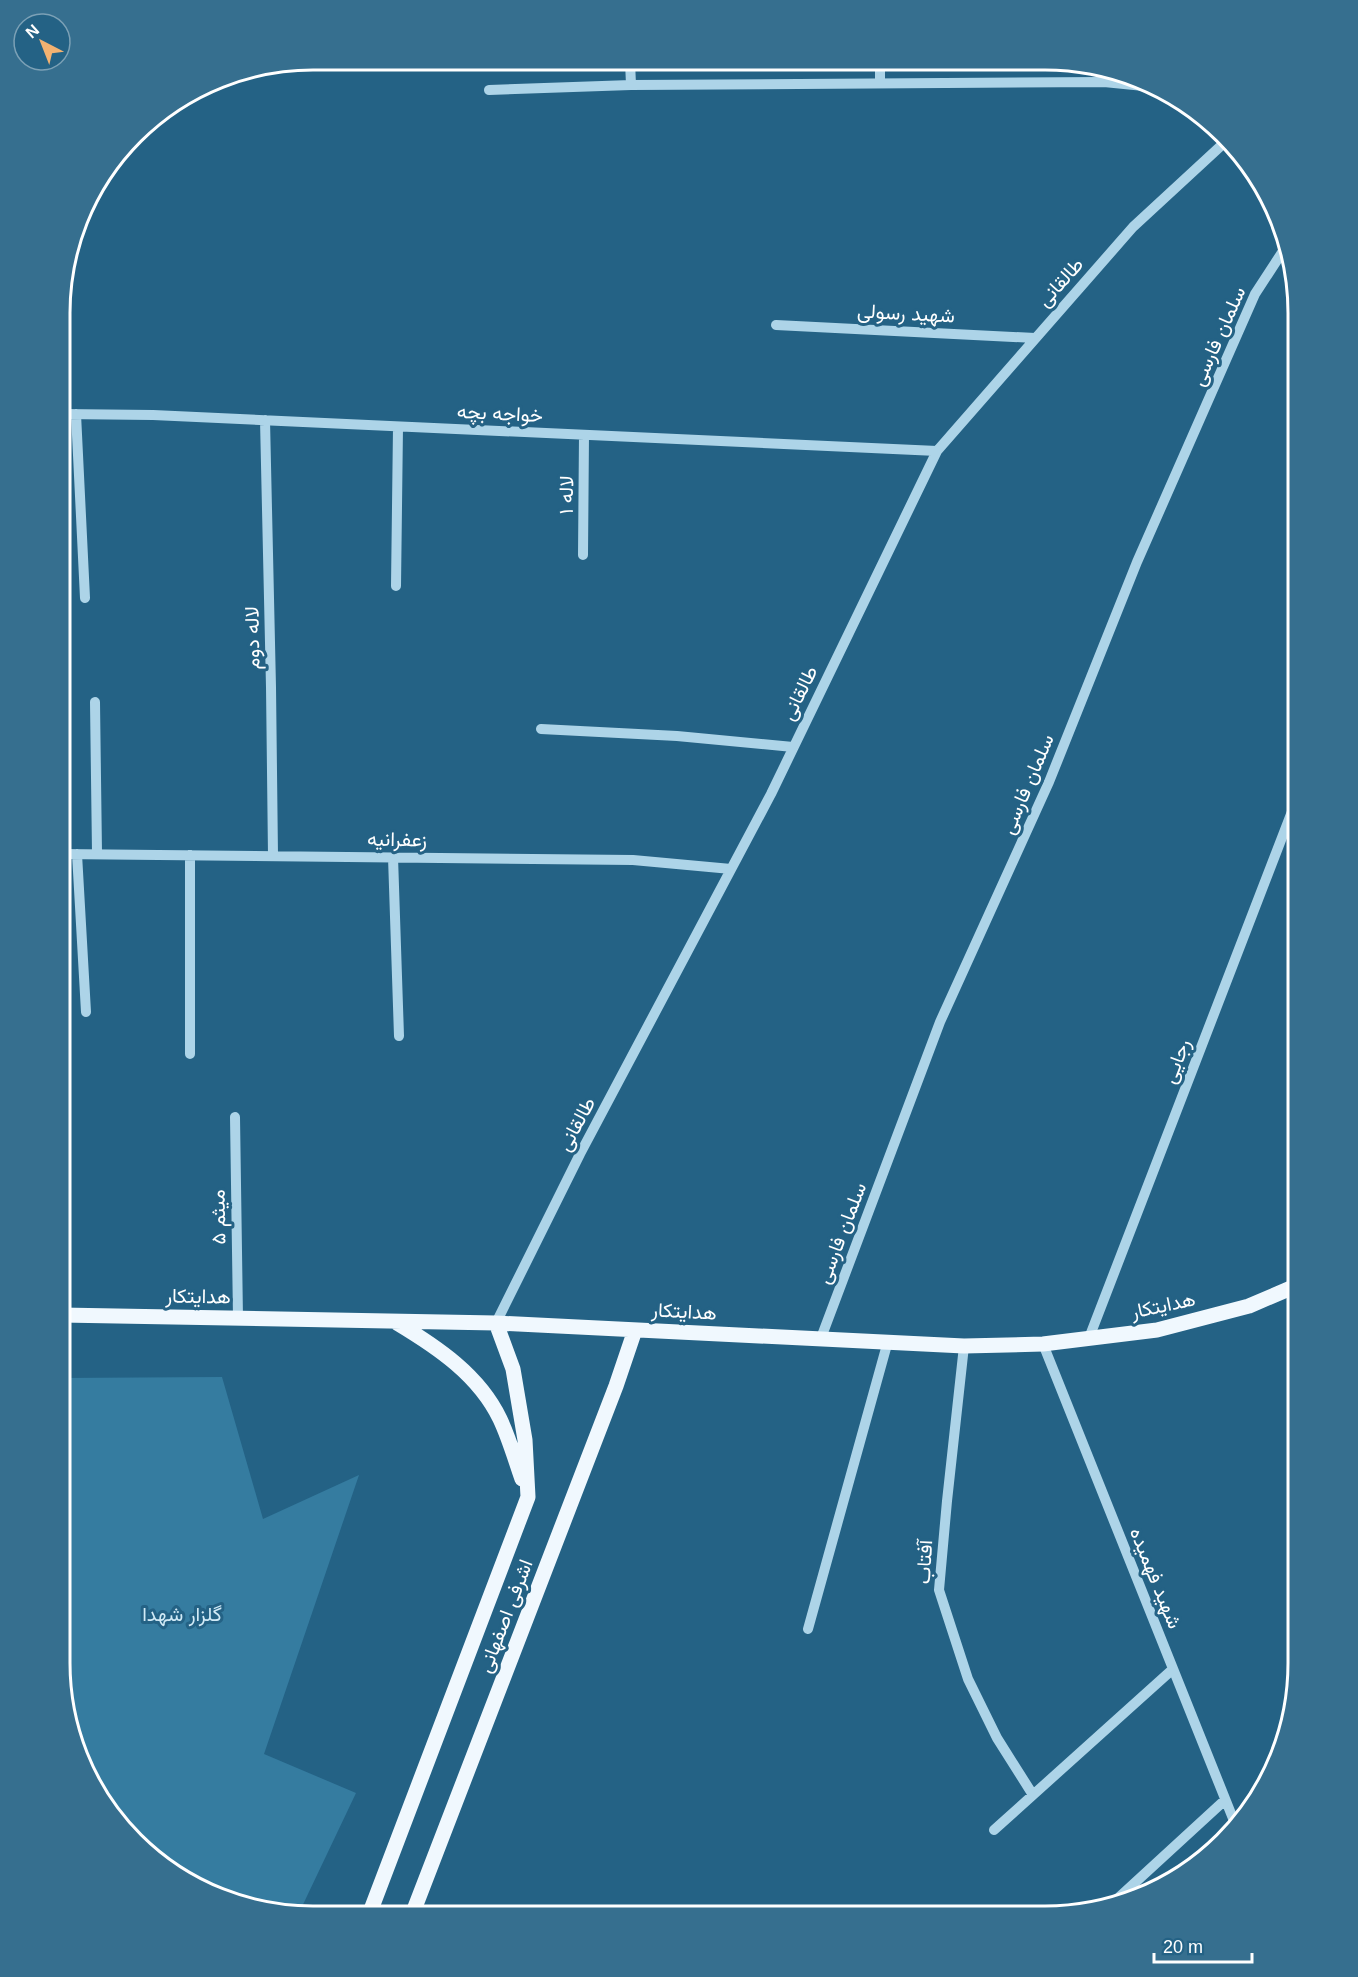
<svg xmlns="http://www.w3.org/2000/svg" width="1358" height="1977" viewBox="0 0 1358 1977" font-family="Helvetica,Vazirmatn,sans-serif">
  <rect width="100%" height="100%" fill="#246285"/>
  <!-- green -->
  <path fill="#357ca0" d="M 222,1377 L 263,1519 L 359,1475 L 264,1754 L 356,1793 L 298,1915 L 281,1915 L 173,1874 L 123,1830 L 86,1775 L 60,1663 L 60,1378 Z"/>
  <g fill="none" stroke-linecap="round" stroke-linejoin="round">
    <!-- minor -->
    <path stroke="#add4e8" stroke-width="10" d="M 630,61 L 631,85
      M 880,62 L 880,83
      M 489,90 L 631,85 L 1104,82 L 1154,87
      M 776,325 L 1035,338
      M 62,414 L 153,415 L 937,451
      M 76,414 L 85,598
      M 265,420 L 271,687 L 273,856
      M 583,555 L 584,435
      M 396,586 L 398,427
      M 95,702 L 97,853
      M 541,729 L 677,736 L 793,747
      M 61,854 L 633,860 L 731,869
      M 77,854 L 86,1012
      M 190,855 L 190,1054
      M 393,857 L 399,1036
      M 235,1117 L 238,1318
      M 496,1323 L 580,1154 L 771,794 L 937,451 L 1133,227 L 1224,143
      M 821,1338 L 940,1022 L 1049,782 L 1137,562 L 1255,294 L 1283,251
      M 1089,1338 L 1298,796
      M 1043,1344 L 1236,1826
      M 964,1346 L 947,1501 L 939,1590 L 968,1679 L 997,1738 L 1033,1795
      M 808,1629 L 888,1341
      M 994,1830 L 1173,1669
      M 1115,1901 L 1225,1800"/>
    <!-- major -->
    <path stroke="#f0f8fe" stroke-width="15" d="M 61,1315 L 496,1323 L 964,1346 L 1043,1344 L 1157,1330 L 1249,1306 L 1298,1285
      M 397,1323 C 437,1347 479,1375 500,1419 C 509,1438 515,1459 522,1479
      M 369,1915 L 528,1497 L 525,1440 L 513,1369 L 496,1323
      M 412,1915 L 616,1386 L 635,1330"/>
  </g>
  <g text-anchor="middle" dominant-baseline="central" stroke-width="6" stroke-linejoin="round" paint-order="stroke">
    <!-- street labels -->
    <g font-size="20" fill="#fff" stroke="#246285">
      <text transform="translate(1060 282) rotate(-48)">طالقانی</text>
      <text transform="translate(906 313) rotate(3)">شهید رسولی</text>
      <text transform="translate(1218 336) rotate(-66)">سلمان فارسی</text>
      <text transform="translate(500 413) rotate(3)">خواجه بچه</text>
      <text transform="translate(566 495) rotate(-89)">لاله ۱</text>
      <text transform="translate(252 638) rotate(-91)">لاله دوم</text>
      <text transform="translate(799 693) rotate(-64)">طالقانی</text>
      <text transform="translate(1027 784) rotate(-67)">سلمان فارسی</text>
      <text transform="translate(397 839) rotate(1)">زعفرانیه</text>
      <text transform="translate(1176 1061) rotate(-69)">رجایی</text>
      <text transform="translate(576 1124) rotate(-62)">طالقانی</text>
      <text transform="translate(218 1217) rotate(-91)">میثم ۵</text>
      <text transform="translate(841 1233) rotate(-69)">سلمان فارسی</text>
      <text transform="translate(198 1296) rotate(1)">هدایتکار</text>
      <text transform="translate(1163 1305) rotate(-12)">هدایتکار</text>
      <text transform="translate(684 1311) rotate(3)">هدایتکار</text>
      <text transform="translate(924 1562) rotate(-87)">آفتاب</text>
      <text transform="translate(1156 1578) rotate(68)">شهید فهمیده</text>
      <text transform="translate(505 1616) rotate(-69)">اشرفی اصفهانی</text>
    </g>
    <!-- park labels -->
    <g font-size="20" fill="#d1eaf6" stroke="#246285">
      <text x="182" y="1614">گلزار شهدا</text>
    </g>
  </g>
  <!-- crop -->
  <path d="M0 0H1358V1977H0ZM313 70H1045A243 243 0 0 1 1288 313V1663A243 243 0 0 1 1045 1906H313A243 243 0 0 1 70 1663V313A243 243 0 0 1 313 70Z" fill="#366f8f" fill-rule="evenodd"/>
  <path fill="none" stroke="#fff" stroke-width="3" d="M313 70H1045A243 243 0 0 1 1288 313V1663A243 243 0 0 1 1045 1906H313A243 243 0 0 1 70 1663V313A243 243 0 0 1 313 70Z"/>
  <!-- north arrow -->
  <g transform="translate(42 42) rotate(318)"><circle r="28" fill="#246285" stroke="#7ca1b6" stroke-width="1.5"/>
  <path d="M0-4.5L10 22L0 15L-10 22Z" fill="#f3b271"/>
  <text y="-9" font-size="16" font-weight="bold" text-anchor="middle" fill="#ffffff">N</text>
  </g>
  <!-- scale -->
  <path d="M1154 1953v9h98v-9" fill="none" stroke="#ffffff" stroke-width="3"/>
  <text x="1163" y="1953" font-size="18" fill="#ffffff" stroke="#246285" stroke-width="4.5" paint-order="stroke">20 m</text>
</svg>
